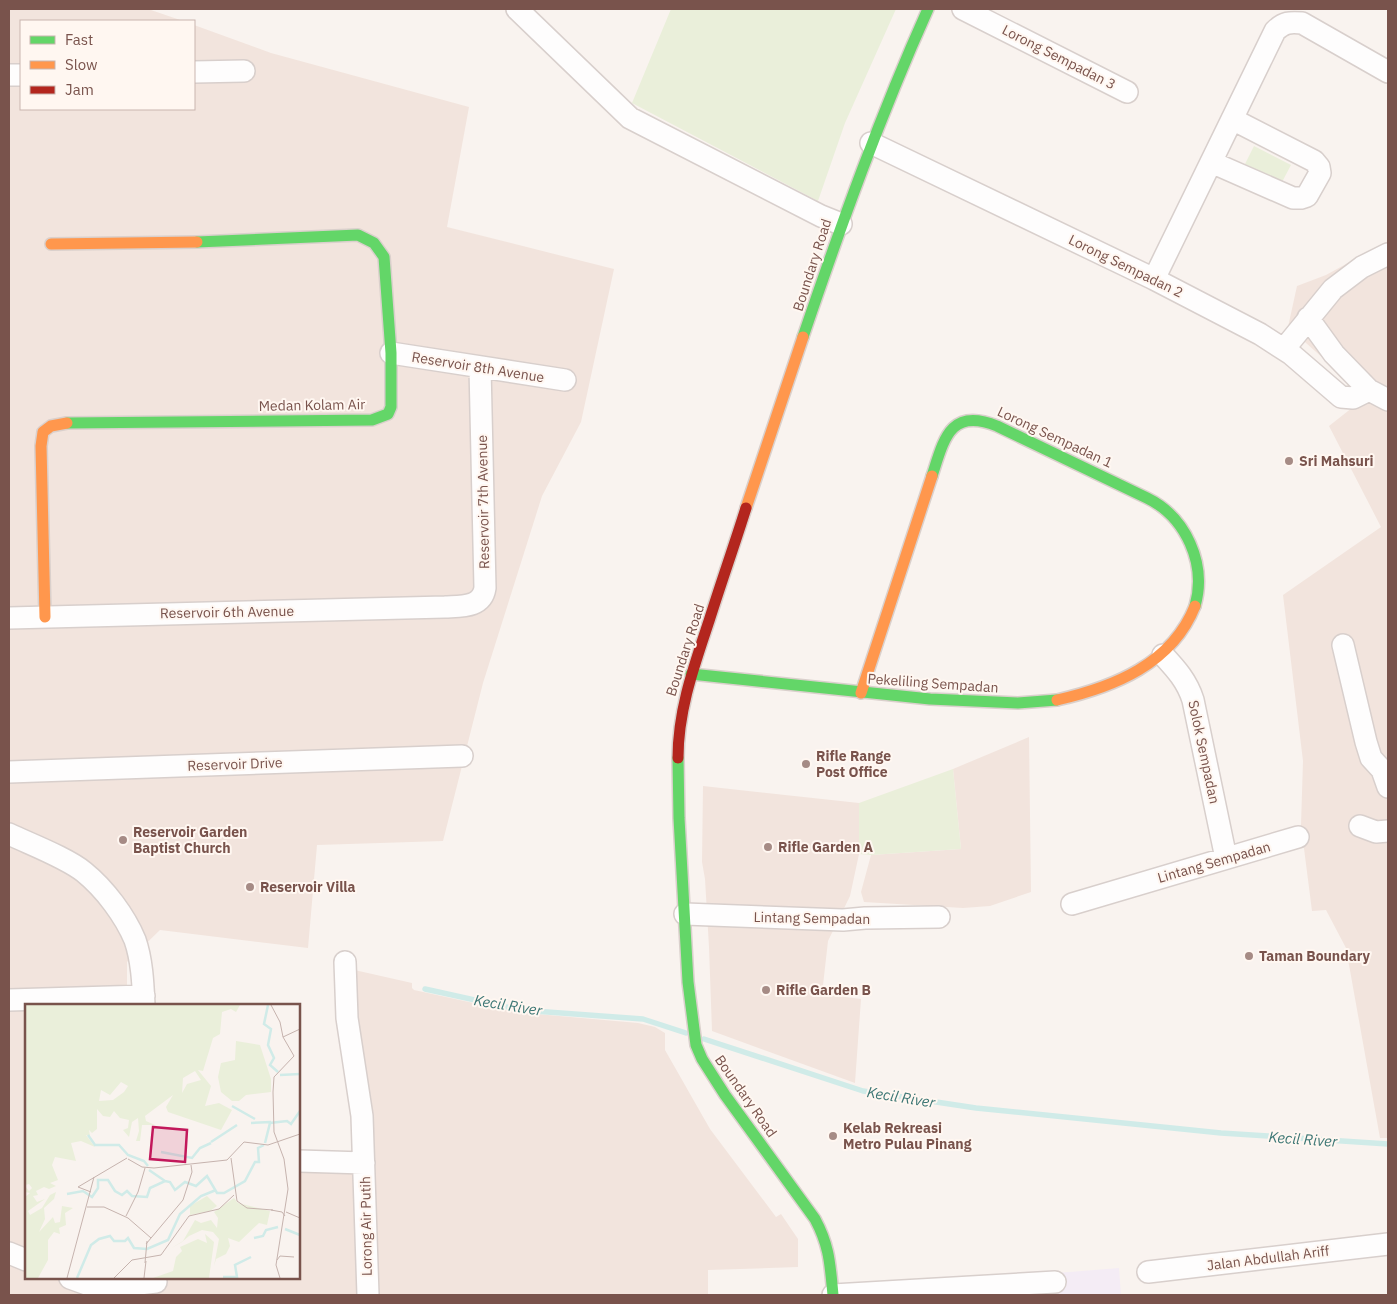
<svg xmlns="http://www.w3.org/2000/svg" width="1397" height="1304" viewBox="0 0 1397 1304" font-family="'IBM Plex Sans',sans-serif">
  <rect width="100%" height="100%" fill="#f9f3ef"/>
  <!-- residential -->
  <path fill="#f2e4dd" d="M 9,9 L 148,9 L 183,21 L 21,21 L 21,109 L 194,109 L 194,25 L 271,53 L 469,107 L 447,227 L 614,269 L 581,422 L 542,496 L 483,683 L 443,841 L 317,845 L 308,948 L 160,930 L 127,962 L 127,1005 L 26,1005 L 26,1278 L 299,1278 L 299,1152 L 375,1154 L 372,1116 L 350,969 L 412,983 L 412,988 L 414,990 L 514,1012 L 638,1023 L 655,1027 L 665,1033 L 665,1050 L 710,1129 L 776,1217 L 781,1214 L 798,1239 L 798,1267 L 708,1270 L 708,1295 L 9,1295 Z
    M 1388,241 L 1388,1138 L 1380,1138 L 1346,948 L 1326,910 L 1312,911 L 1301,825 L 1303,761 L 1283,595 L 1381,527 L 1329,426 L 1362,400 L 1351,383 L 1288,327 L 1297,286 L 1326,275 Z
    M 1029,737 L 1031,892 L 990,906 L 963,908 L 864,902 L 861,892 L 871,855 L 961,849 L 953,769 Z
    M 703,786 L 859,803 L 859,854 L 850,896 L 828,941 L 822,994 L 861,999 L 855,1083 L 712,1031 L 709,947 L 705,879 L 702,862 Z"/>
  <!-- education -->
  <path fill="#f4ecf5" d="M 1119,1268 L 1121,1295 L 1058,1295 L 1057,1273 Z"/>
  <!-- green -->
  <path fill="#eaefda" d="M 671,9 L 896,9 L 845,123 L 818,201 L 632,103 Z
    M 1254,146 L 1291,165 L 1282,182 L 1245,164 Z
    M 953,769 L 961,849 L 871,855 L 859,854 L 859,803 Z"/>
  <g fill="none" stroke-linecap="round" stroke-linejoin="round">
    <!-- stream -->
    <path stroke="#d0ebe8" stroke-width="5.5" d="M 425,989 L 520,1010 L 643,1019 L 686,1033
      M 704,1039 L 863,1091 L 976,1108 L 1221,1133 L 1388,1144"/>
    <defs>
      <path id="street" d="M 517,9 L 630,118 L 821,216 L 841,224
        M 963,9 L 1127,92
        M 194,72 L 244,71
        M 9,75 L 21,75
        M 871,143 L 1154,279 L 1260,334 L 1291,354 L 1341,397 L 1353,398 L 1369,390
        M 1211,162 L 1293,198 L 1301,198 L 1307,196 L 1320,173 L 1319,167 L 1314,161 L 1232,119
        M 1154,279 L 1275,31 C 1284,22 1290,22 1302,23 L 1388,72
        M 1308,318 L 1334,354 L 1369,390 L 1388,400
        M 1284,349 L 1333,289 L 1362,267 L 1388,254
        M 391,353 L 565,380
        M 9,618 L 445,607 C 461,606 482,608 485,588 L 480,367
        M 1343,645 L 1366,742 L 1371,758 L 1382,770 L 1388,787
        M 1163,655 C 1176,669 1187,681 1193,700 L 1226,858
        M 9,772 L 462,756
        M 1360,826 L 1376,832 L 1388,831
        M 9,834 C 30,844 67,858 84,872 C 105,889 125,916 135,940 C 142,960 143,984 144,1005
        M 1072,904 L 1298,837
        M 685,914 L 843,920 L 865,918 L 939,917
        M 345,962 L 347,1018 L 362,1116 L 368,1295
        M 9,1000 L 144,996
        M 299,1161 L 364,1163
        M 9,1253 L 26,1260
        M 1148,1272 L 1388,1244
        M 70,1278 L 95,1287 L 113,1287 L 156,1282
        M 833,1295 L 1055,1282"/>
      <path id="fast" d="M 803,337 C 841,225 880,116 928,9
        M 67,423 L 372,420 L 388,414 L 391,407 L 391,353 L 384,257 L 374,243 L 358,235 L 197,242
        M 932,476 C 944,439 950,407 997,426 L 1147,498 C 1186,517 1207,564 1195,606
        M 691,674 L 930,699 L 1018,703 L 1057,700
        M 678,758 L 679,818 L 688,982 L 696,1045 L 702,1059 L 725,1095 L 815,1219 C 830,1247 830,1265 833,1295"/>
      <path id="slow" d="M 51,244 L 197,242
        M 746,508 L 803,337
        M 45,617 L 41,446 L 43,432 L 51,426 L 67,423
        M 861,693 L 932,476
        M 1057,700 C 1114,687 1172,664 1195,606"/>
      <path id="jam" d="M 678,758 C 678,710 694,666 709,621 C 721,583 734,546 746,508"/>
    </defs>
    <!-- street casing -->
    <use href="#street" stroke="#d8cfcc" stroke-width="24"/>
    <!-- fast casing -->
    <use href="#fast" stroke="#dad0cc" stroke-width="14"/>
    <!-- slow casing -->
    <use href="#slow" stroke="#dad0cc" stroke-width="14"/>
    <!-- jam casing -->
    <use href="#jam" stroke="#dad0cc" stroke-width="14"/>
    <!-- street -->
    <use href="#street" stroke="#fefdfd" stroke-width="21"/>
    <!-- fast -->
    <use href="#fast" stroke="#63d668" stroke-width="11"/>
    <!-- slow -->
    <use href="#slow" stroke="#ff974d" stroke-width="11"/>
    <!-- jam -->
    <use href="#jam" stroke="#b3261e" stroke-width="11"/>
  </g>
  <!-- markers -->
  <g fill="#a68b85" stroke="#fff7f1" stroke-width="2">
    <circle cx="1289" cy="461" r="5"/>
    <circle cx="806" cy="764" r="5"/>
    <circle cx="123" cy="840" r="5"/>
    <circle cx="768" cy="847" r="5"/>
    <circle cx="250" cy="887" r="5"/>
    <circle cx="1249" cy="956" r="5"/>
    <circle cx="766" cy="990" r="5"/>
    <circle cx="833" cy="1136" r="5"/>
  </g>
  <g text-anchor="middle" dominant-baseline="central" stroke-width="4" stroke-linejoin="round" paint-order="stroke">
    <!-- street labels -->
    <g font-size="14" fill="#79534c" stroke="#fff7f1">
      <text transform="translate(1059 57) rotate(27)">Lorong Sempadan 3</text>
      <text transform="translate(812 265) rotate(-72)">Boundary Road</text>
      <text transform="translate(1126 266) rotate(26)">Lorong Sempadan 2</text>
      <text transform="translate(478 367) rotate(9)">Reservoir 8th Avenue</text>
      <text transform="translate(312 405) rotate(-1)">Medan Kolam Air</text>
      <text transform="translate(1055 437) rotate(25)">Lorong Sempadan 1</text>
      <text transform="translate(483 502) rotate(-91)">Reservoir 7th Avenue</text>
      <text transform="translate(227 612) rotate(-1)">Reservoir 6th Avenue</text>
      <text transform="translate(685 650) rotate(-72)">Boundary Road</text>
      <text transform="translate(933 683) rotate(4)">Pekeliling Sempadan</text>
      <text transform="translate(1204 752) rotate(78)">Solok Sempadan</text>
      <text transform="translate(235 764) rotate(-2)">Reservoir Drive</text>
      <text transform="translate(1214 862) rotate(-16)">Lintang Sempadan</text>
      <text transform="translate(812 918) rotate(1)">Lintang Sempadan</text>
      <text transform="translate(746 1096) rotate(55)">Boundary Road</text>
      <text transform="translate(366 1226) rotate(-91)">Lorong Air Putih</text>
      <text transform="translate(1268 1258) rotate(-7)">Jalan Abdullah Ariff</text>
    </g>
    <!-- poi labels -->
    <g font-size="14" font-weight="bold" fill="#79534c" stroke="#fff7f1" text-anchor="start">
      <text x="1299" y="461">Sri Mahsuri</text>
      <text x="816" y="756">Rifle Range<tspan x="816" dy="16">Post Office</tspan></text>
      <text x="133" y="832">Reservoir Garden<tspan x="133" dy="16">Baptist Church</tspan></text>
      <text x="778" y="847">Rifle Garden A</text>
      <text x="260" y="887">Reservoir Villa</text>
      <text x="1259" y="956">Taman Boundary</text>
      <text x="776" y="990">Rifle Garden B</text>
      <text x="843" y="1128">Kelab Rekreasi<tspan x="843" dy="16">Metro Pulau Pinang</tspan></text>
    </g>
    <!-- water labels -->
    <g font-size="15" font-style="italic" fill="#3c7674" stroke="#fff7f1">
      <text transform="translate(508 1005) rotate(9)">Kecil River</text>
      <text transform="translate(901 1097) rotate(9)">Kecil River</text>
      <text transform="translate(1303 1139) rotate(4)">Kecil River</text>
    </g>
  </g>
  <!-- overview -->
  <g transform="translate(25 1004)">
    <rect width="275" height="275" fill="#f9f3ef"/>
    <path d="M 0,1 L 215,1 L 211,8 L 206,5 L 197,8 L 195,30 L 188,34 L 178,67 L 173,66 L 186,82 L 180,102 L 194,99 L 207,106 L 196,126 L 143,108 L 141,103 L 148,91 L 120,112 L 121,117 L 130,121 L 117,121 L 115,137 L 111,137 L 114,127 L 113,114 L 107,118 L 104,133 L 98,126 L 103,124 L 104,116 L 95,114 L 89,107 L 85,113 L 78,112 L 72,105 L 72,125 L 67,129 L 64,126 L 65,132 L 61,131 L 70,143 L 56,137 L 46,139 L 51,157 L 30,153 L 27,161 L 33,176 L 25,179 L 31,182 L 24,185 L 19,183 L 11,187 L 13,191 L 8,192 L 12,198 L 20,195 L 3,207 L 5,211 L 17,204 L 25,191 L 31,188 L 29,195 L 19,204 L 20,215 L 14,228 L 28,213 L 30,219 L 35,218 L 37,202 L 48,204 L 40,209 L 41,221 L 34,224 L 35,230 L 29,228 L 23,236 L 23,256 L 13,274 L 0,274 L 0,193 L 5,189 L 0,188 L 0,182 L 4,187 L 7,184 L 4,180 L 0,181 ZM 170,67 L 176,76 L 162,80 L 157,89 L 158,74 ZM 96,78 L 103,82 L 99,88 L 88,96 L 74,97 L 76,86 L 85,91 ZM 211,37 L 235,41 L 246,75 L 246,88 L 221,91 L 214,97 L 207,97 L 196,88 L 193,73 L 196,59 L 210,56 ZM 182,192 L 192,202 L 185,207 L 165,211 L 165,202 ZM 209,194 L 213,199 L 245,207 L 242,221 L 234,219 L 214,238 L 203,234 L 205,242 L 201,250 L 191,255 L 189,262 L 194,235 L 188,228 L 177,226 L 164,232 L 157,238 L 145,245 L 158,237 L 170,216 L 176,219 L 186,216 L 192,224 L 193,214 L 189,208 ZM 180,230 L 189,238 L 184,274 L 128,274 L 148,267 L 151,253 L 157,247 L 155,243 L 173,235 L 182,239 Z" fill="#eaefda" fill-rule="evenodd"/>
    <path fill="none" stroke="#d0ebe8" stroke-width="2.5" d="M 243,1 L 239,20 L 246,25 L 243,41 L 249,54 L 245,61 L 253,68M 255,71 L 275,70M 207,102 L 230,115M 226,119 L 246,118M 63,131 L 70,141 L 94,141 L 103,151 L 119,157 L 123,162M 186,138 L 212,121M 240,139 L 245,119 L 262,117 L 266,120 L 275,107M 136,148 L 167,154 L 175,144 L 186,139M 124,166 L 140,177M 42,190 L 58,187 L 67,193 L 73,184 L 73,176 L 83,176 L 90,187 L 97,191 L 102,187 L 107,192 L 122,193 L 125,184 L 140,177 L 145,178 L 150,186 L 160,178 L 171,182 L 182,172 L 192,189 L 199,189 L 220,177 L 230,158 L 234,158 L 233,144 L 239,141M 260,225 L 275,231M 229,234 L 238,232 L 241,226 L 253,223M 198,273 L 212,273 L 210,261 L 226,253M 52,274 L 66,241 L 74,235 L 85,232 L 89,237 L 100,237 L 103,234 L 109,244 L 122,245 L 143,236 L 155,210 L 176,192 L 191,186"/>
    <path fill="none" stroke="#c6b3ae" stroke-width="1" d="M 246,1 L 255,18 L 258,33 L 269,52 L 249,73 L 248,88M 258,33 L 275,25M 248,88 L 249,128 L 259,155 L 263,185 L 251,261 L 255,274M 206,154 L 212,197 L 222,204 L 248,206M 103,155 L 117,163 L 129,164 L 202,156 L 219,138 L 243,141 L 275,130M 66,188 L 53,183 L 102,154M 62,203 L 79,203 L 103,214 L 126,234M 246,206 L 257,208 L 260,212M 261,208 L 275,214M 101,212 L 113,188 L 120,164M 121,240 L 158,196 L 167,168 L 166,161M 252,256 L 255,252 L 269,253M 120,259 L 122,237M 42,274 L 69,173M 89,274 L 107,256 L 136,251 L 164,212 L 194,205 L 209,191M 119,274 L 121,257"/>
    <path fill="#c2185b" fill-opacity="0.15" stroke="#c2185b" stroke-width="2.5" d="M 128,123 L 162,126 L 160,158 L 125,155 Z"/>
    <rect width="275" height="275" fill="none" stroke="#79534c" stroke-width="2.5"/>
  </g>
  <!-- border -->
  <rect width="1397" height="1304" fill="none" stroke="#79534c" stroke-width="20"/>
  <!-- legend -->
  <rect x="20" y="20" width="175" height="90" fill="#fff7f1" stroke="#c9b5af"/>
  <rect x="30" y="36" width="25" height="8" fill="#63d668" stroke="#c9b5af"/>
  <text x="65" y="45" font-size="15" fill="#79534c">Fast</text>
  <rect x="30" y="61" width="25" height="8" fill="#ff974d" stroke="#c9b5af"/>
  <text x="65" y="70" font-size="15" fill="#79534c">Slow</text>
  <rect x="30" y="86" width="25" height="8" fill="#b3261e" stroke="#c9b5af"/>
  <text x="65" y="95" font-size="15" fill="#79534c">Jam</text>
</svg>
